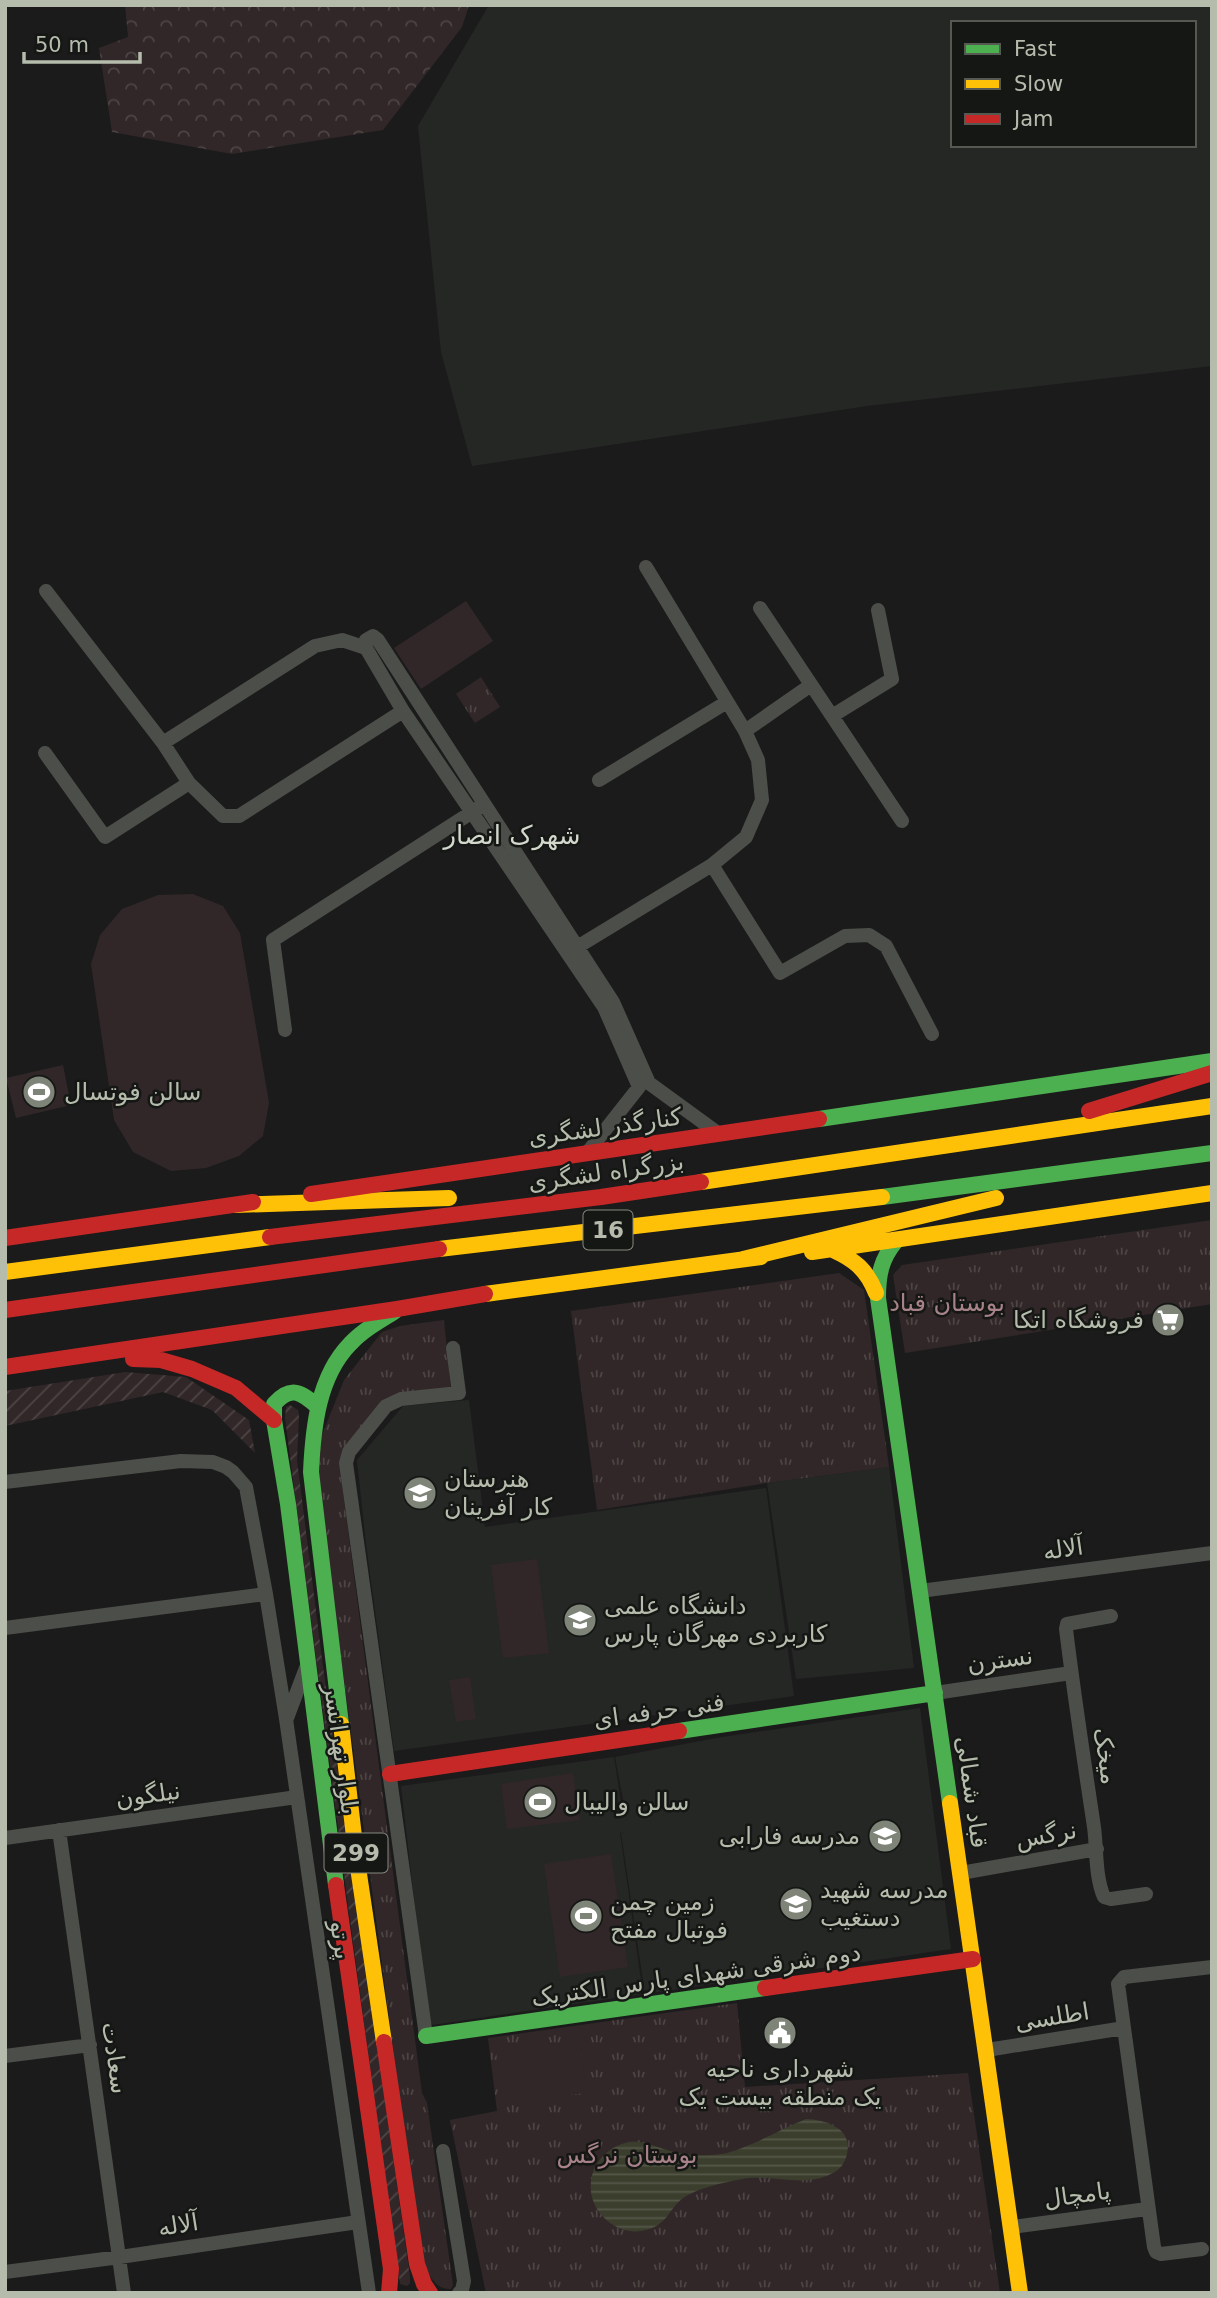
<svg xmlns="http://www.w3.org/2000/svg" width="1217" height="2298" viewBox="0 0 1217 2298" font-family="'DejaVu Sans','Noto Naskh Arabic',sans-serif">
  <defs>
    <pattern id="forest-crowns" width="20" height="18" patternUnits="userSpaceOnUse" patternTransform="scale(1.75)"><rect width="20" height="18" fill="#312728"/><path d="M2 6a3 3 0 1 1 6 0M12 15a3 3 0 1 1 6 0" fill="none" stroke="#4d4444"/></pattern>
    <pattern id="park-tufts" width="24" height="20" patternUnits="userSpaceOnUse" patternTransform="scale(1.75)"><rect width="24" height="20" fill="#312728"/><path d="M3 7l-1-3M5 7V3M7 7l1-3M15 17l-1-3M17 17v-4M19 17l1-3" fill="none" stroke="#4d4444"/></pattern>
    <pattern id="garden-furrows" width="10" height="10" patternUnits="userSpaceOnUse" patternTransform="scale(1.75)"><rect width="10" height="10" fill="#312728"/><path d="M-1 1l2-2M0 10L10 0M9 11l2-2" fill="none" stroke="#4d4444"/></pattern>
    <pattern id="water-rules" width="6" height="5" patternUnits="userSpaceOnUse" patternTransform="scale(1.75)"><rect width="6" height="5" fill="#3b3e2d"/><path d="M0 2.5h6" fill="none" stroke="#555849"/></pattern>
  </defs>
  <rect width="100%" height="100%" fill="#1b1b1b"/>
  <!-- built -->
  <path fill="#252725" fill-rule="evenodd" d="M 489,5 L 1212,5 L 1212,366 L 867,406 L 472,466 L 441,352 L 418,126 ZM 953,23 L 1194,23 L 1194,145 L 953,145 Z
    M 469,1400 L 485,1527 L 766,1488 L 794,1696 L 394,1751 L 366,1544 L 357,1460 L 403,1406 Z
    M 889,1467 L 914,1668 L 796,1679 L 767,1483 Z
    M 920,1708 L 951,1949 L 645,1994 L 621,1833 L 624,1832 L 620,1833 L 643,1994 L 432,2025 L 428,2020 L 401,1786 L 614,1757 L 621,1802 L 623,1803 L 627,1821 L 615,1757 L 722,1737 Z"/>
  <!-- forest -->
  <path fill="url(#forest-crowns)" d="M 125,5 L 469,5 L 462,27 L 383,130 L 232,154 L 112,132 L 99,48 L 128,37 Z"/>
  <!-- park -->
  <path fill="url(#park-tufts)" d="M 481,677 L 500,707 L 475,723 L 456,694 Z
    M 1212,1220 L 1212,1304 L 905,1353 L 893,1275 L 902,1265 Z
    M 839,1273 L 864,1290 L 889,1467 L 767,1483 L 597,1510 L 571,1311 Z
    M 444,1320 L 451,1391 L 398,1396 L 346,1447 L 341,1477 L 422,2093 L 427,2103 L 453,2285 L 451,2289 C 438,2290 432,2279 425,2269 L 402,2114 L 314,1455 L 344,1380 L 382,1332 L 400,1326 Z
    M 737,2003 L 745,2087 L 968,2073 L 1000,2293 L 486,2293 L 450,2120 L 497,2111 L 488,2038 Z"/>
  <!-- garden -->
  <path fill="url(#garden-furrows)" d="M 125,1372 L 186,1377 L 249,1420 L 255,1453 L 212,1410 L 163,1392 L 5,1426 L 5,1391 Z
    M 290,1405 L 298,1410 L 299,1416 L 297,1460 L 323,1667 L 410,2277 L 410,2283 L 407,2286 L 400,2284 L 348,1905 L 285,1418 L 286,1407 Z"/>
  <!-- pitch -->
  <path fill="#312728" d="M 466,601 L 493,641 L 421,689 L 394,648 Z
    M 193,894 L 223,906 L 240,933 L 269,1103 L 263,1136 L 239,1156 L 206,1168 L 171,1171 L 133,1152 L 114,1120 L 91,964 L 100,935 L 122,909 L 158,895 Z
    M 63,1065 L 71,1105 L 16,1118 L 6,1078 Z
    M 537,1559 L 549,1653 L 503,1658 L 491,1565 Z
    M 470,1677 L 476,1719 L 456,1722 L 449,1680 Z
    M 573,1773 L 580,1820 L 507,1829 L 501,1784 Z
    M 611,1854 L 628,1967 L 560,1977 L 544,1864 Z
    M 580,2041 L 586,2093 L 502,2103 L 496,2051 Z"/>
  <!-- water -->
  <path fill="url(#water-rules)" d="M 806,2119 C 826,2120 853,2128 847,2154 C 845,2163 840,2170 831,2174 C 801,2189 768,2172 737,2180 C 721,2183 700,2188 686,2196 C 668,2207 669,2227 641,2231 C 621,2234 602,2221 594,2203 C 589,2192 590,2178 595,2167 C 605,2150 624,2138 644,2143 C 654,2145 664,2150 675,2152 C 691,2156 706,2156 722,2154 C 744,2150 784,2128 806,2119 Z"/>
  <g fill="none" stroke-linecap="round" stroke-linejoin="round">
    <!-- street -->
    <path stroke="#4b4e49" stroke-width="14" d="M 46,591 L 163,743 L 189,783 L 223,816 L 239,816 L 403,711
      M 760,608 L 902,821
      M 832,716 L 892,679 L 878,610
      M 745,731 L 811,685
      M 163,743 L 315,646 L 342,640 L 366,648
      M 45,753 L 105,837 L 189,783
      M 599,780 L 727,702
      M 712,865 L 780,973 L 845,936 L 869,935 L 886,946 L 932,1034
      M 569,952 L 712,865 L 746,837 L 762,800 L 758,760 L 745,731 L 646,567
      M 285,1030 L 273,940 L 480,807
      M 587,1153 L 639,1087 L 604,1007 L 403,711 L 366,648 L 366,640 L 373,636 L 378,640 L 613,1002 L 649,1083 L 719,1134
      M 5,1482 L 181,1461 L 213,1462 L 226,1467 L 233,1472 L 246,1487 L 266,1594 L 286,1719 L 369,2293
      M 920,1591 L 1212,1553
      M 1111,1616 L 1067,1624 L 1066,1629 C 1074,1695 1084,1761 1094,1827 C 1097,1849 1095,1877 1104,1897 L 1111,1899 L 1146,1894
      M 5,1628 L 266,1594
      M 935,1693 L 1071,1673
      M 287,1718 L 306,1668
      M 59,1830 L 124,2293
      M 5,1838 L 297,1797
      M 961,1873 L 1097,1849
      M 426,2036 L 346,1463 L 349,1452 L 386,1406 L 401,1399 L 459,1393 L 453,1348
      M 987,2050 L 1124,2028
      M 5,2056 L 90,2045
      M 443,2151 L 464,2281 L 462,2290 L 459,2293
      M 1012,2227 L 1147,2209
      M 1202,2249 L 1161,2254 L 1156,2252 L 1154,2247 L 1118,1984 L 1124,1977 L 1212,1967
      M 5,2272 L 120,2257 L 358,2222"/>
    <!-- fast -->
    <path stroke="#4caf50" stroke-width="16" d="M 819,1119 L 1212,1061
      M 882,1197 L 1212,1153
      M 896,1241 C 881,1259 878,1275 878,1298 L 950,1803
      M 318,1407 C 301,1392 291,1385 274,1404 L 274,1420 L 288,1504 L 336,1885
      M 341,1724 L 311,1472 C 313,1428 318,1377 350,1344 C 362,1331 379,1321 394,1312
      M 679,1731 L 935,1693
      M 426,2036 L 765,1988"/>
    <!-- slow -->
    <path stroke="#ffc107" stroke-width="16" d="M 701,1182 L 1212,1106
      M 235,1205 L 449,1198
      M 439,1249 L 882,1197
      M 833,1250 C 855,1260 867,1270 876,1293
      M 812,1252 L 1212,1193
      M 743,1259 L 996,1198
      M 5,1272 L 270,1237
      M 485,1294 L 761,1257
      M 341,1724 L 356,1854 L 384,2042
      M 950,1803 L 1020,2293"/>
    <!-- jam -->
    <path stroke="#c62828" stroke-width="16" d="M 1089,1111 L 1212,1073
      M 311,1194 L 819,1119
      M 270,1237 L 601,1197 L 701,1182
      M 5,1238 L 253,1202
      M 5,1310 L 439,1249
      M 133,1359 L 161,1360 L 192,1369 L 236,1388 L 274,1420
      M 5,1367 L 397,1309 L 485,1294
      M 390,1774 L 679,1731
      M 336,1885 L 391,2269 L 389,2293
      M 765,1988 L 973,1959
      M 384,2042 L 417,2264 L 424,2284 L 430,2293"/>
  </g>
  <!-- icons -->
  <defs>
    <symbol id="stadium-disc" viewBox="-11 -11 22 22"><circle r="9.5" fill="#7f8479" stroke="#151715"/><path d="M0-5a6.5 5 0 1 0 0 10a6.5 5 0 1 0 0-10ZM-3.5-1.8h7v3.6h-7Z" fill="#fff"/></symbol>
    <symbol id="supermarket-disc" viewBox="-11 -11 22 22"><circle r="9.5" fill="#7f8479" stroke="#151715"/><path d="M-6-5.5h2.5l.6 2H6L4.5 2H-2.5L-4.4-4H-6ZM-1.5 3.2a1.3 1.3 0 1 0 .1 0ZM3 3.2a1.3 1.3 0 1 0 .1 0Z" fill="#fff"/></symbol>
    <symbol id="school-disc" viewBox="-11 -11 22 22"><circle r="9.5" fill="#7f8479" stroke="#151715"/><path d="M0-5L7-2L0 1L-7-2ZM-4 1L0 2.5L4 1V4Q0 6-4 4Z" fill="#fff"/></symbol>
    <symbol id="university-disc" viewBox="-11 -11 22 22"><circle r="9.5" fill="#7f8479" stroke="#151715"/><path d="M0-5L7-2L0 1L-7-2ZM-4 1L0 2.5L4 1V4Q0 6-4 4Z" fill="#fff"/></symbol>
    <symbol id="civic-disc" viewBox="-11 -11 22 22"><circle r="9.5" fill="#7f8479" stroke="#151715"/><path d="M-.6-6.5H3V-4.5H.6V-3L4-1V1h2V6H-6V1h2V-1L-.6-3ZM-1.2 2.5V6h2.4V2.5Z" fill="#fff"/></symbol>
  </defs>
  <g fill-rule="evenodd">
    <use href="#stadium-disc" x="20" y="1073" width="38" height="38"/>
    <use href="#supermarket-disc" x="1149" y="1301" width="38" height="38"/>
    <use href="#school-disc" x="401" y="1474" width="38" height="38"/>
    <use href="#university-disc" x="561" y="1601" width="38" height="38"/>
    <use href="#stadium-disc" x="521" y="1783" width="38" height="38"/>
    <use href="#school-disc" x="866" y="1817" width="38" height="38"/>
    <use href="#school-disc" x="777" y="1885" width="38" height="38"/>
    <use href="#stadium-disc" x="567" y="1897" width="38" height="38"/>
    <use href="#civic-disc" x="761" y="2014" width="38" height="38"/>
  </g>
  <g text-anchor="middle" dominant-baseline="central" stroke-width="5" stroke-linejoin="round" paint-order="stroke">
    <!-- shield labels -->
    <g fill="#151715" stroke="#858a7f" stroke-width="2">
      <rect x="583.5" y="1210.5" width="49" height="39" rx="5"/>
      <rect x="324.5" y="1833.5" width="63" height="39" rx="5"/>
    </g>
    <g font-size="23" font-weight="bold" fill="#b5bcac">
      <text x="608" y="1230">16</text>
      <text x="356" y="1853">299</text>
    </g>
    <!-- poi labels -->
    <g font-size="24" fill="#b5bcac" stroke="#151715" text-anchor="start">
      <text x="64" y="1092">سالن فوتسال</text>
      <text x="1144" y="1320" text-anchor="end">فروشگاه اتکا</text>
      <text x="444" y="1479">هنرستان<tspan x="444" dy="28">کار آفرینان</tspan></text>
      <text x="604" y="1606">دانشگاه علمی<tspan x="604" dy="28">کاربردی مهرگان پارس</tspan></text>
      <text x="564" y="1802">سالن والیبال</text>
      <text x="860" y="1836" text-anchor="end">مدرسه فارابی</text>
      <text x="820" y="1890">مدرسه شهید<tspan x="820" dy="28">دستغیب</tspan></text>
      <text x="610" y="1902">زمین چمن<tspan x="610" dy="28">فوتبال مفتح</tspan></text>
      <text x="780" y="2069" text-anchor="middle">شهرداری ناحیه<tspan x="780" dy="28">یک منطقه بیست یک</tspan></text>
    </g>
    <!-- street labels -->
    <g font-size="24" fill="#b5bcac" stroke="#151715">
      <text transform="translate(605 1127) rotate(-8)">کنارگذر لشگری</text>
      <text transform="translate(606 1172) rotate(-8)">بزرگراه لشگری</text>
      <text transform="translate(1063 1549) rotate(-8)">آلاله</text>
      <text transform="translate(1000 1660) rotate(-8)">نسترن</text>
      <text transform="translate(659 1711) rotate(-8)">فنی حرفه ای</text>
      <text transform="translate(341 1749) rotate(82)">بلوار تهرانسر</text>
      <text transform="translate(1106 1756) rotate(82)">میخک</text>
      <text transform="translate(972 1792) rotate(82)">قباد شمالی</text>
      <text transform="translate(148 1795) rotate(-8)">نیلگون</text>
      <text transform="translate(1046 1835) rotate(-10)">نرگس</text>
      <text transform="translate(341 1940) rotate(82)">پرتو</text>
      <text transform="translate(696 1975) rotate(-8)">دوم شرقی شهدای پارس الکتریک</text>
      <text transform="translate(1052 2017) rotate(-9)">اطلسی</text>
      <text transform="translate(115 2058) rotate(82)">سعادت</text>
      <text transform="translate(1077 2195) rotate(-8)">پامچال</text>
      <text transform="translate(178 2225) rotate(-9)">آلاله</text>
    </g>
    <!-- park labels -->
    <g font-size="24" fill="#a88289" stroke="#151715">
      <text x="947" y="1303">بوستان قباد</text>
      <text x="627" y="2155">بوستان نرگس</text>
    </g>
    <!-- neighbourhood labels -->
    <g font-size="26" fill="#d3d8cd" stroke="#151715">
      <text x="512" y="835">شهرک انصار</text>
    </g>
  </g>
  <!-- border -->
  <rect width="1217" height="2298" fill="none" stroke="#b5bcac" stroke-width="14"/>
  <!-- legend -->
  <rect x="951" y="21" width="245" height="126" fill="#151715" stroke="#555951" stroke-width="2"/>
  <rect x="965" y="44" width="35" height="10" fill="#4caf50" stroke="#555951" stroke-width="2"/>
  <text x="1014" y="56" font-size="21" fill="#b5bcac">Fast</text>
  <rect x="965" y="79" width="35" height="10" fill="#ffc107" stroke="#555951" stroke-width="2"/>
  <text x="1014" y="91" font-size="21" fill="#b5bcac">Slow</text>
  <rect x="965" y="114" width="35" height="10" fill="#c62828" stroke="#555951" stroke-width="2"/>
  <text x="1014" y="126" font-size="21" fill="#b5bcac">Jam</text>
  <!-- scale -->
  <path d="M24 52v10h116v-10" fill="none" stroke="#b5bcac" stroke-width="3.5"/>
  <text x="35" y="52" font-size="21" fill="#b5bcac" stroke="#151715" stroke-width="5" paint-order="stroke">50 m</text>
</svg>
